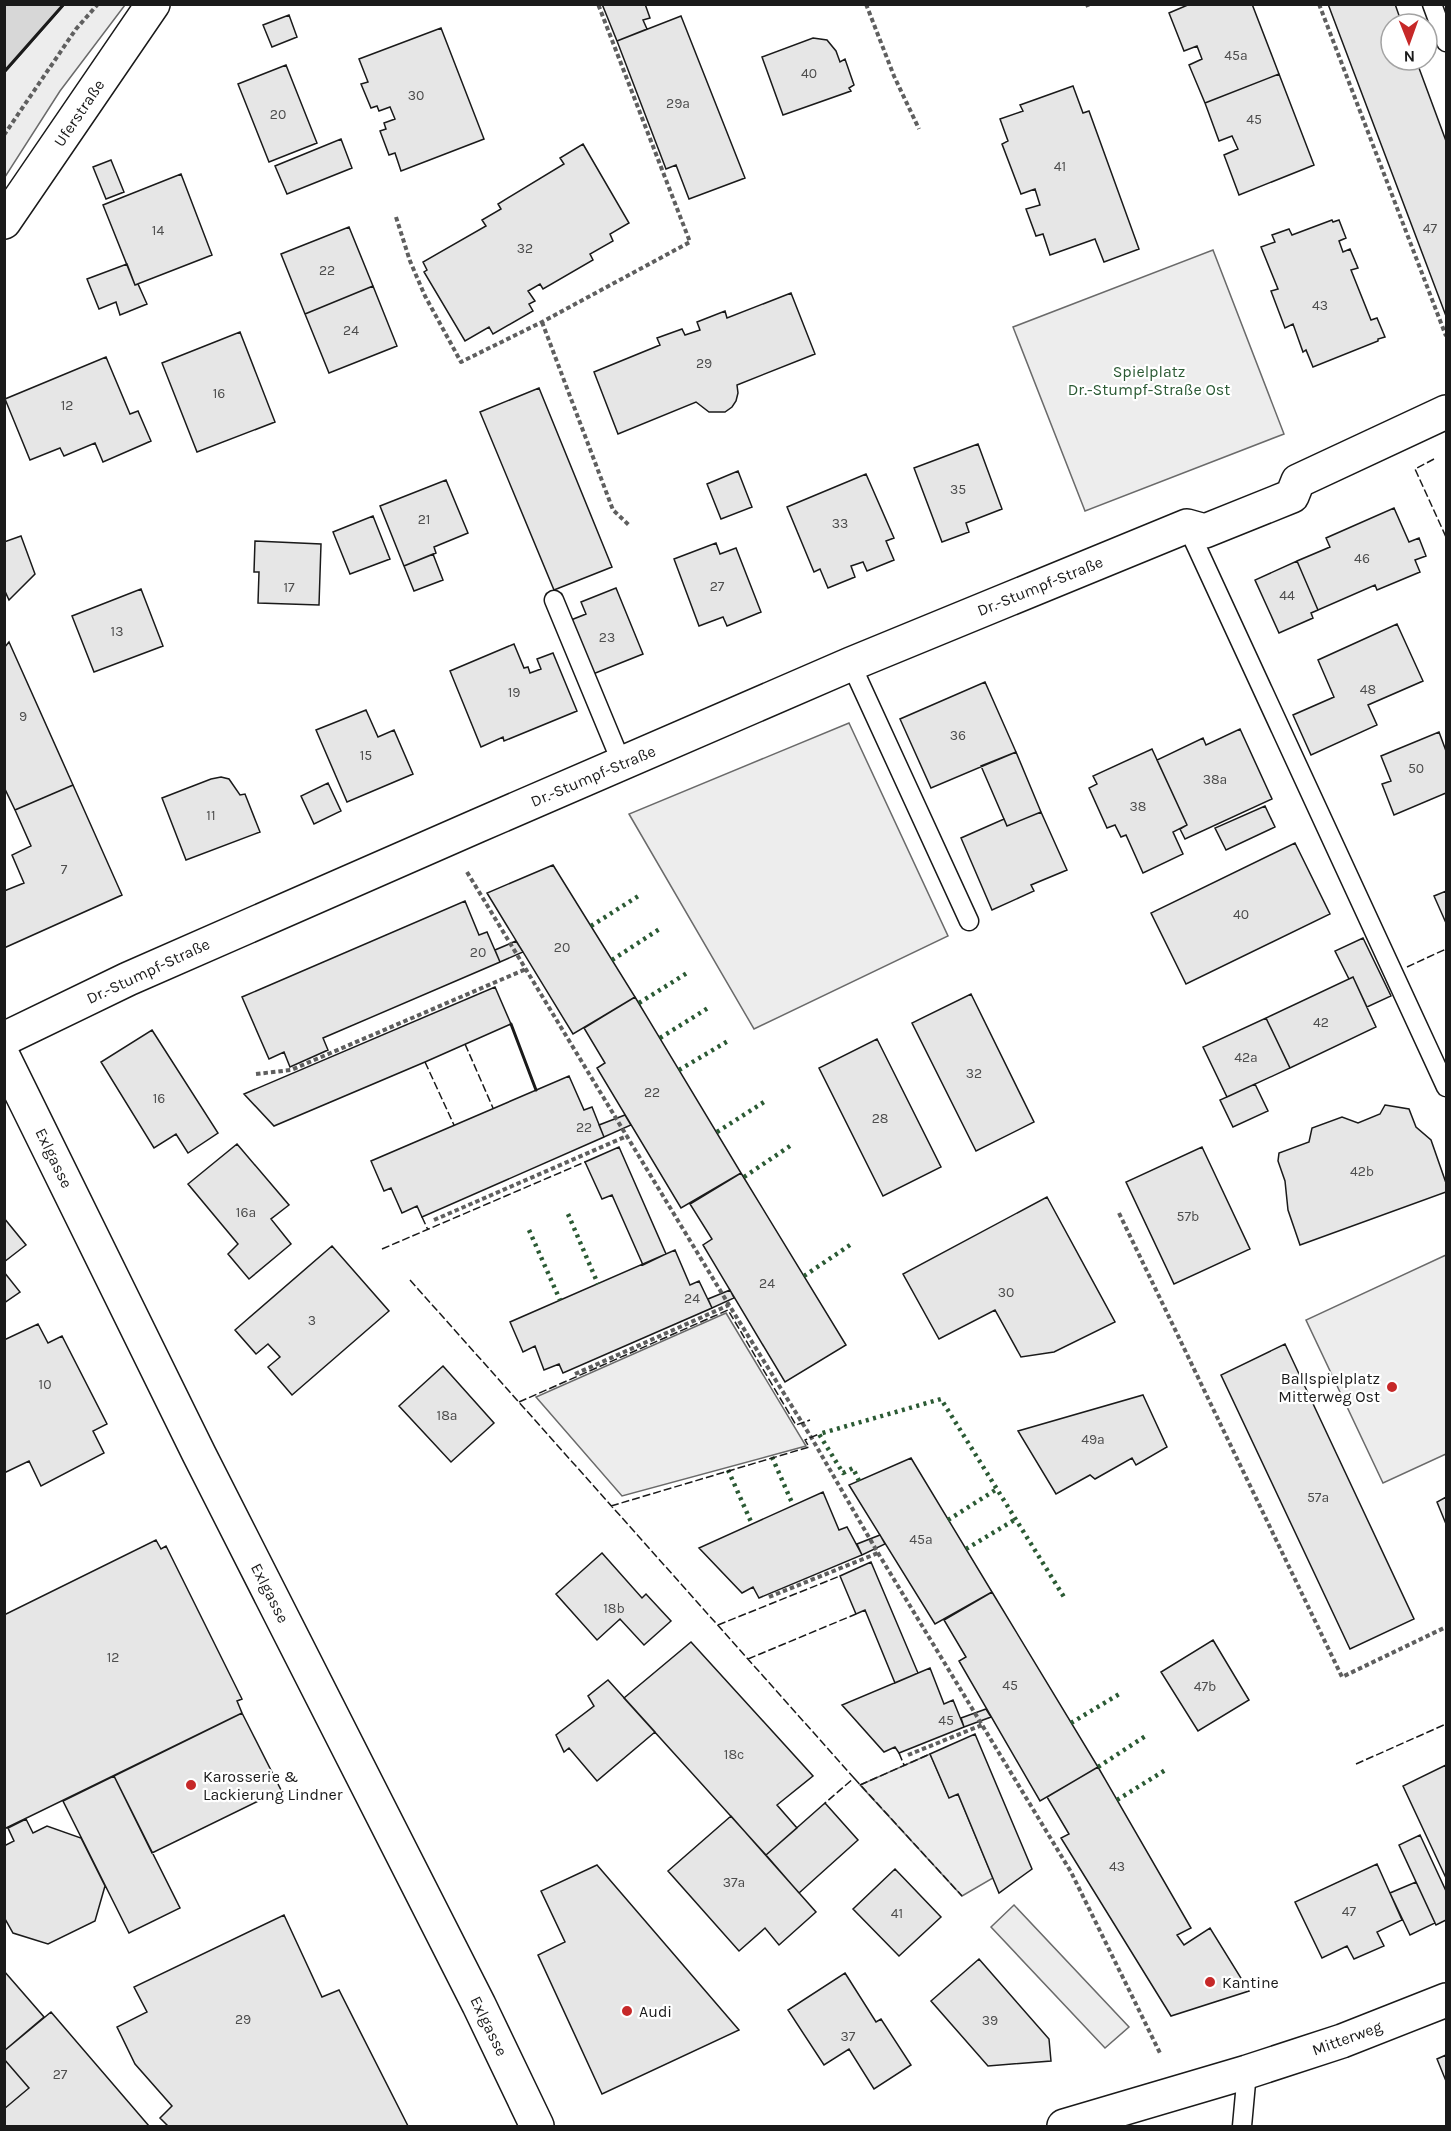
<svg xmlns="http://www.w3.org/2000/svg" width="1451" height="2131" viewBox="0 0 1451 2131" font-family="Karla,sans-serif">
  <rect width="100%" height="100%" fill="#fff"/>
  <!-- built -->
  <path fill="#ededed" stroke="#6a6a6a" stroke-width="1.5" d="M 64,5 L 125,5 L 60,91 L 5,177 L 5,72 Z
    M 1213,250 L 1284,434 L 1085,511 L 1013,327 Z
    M 849,723 L 948,936 L 754,1029 L 629,814 Z
    M 1446,1255 L 1446,1454 L 1383,1483 L 1306,1320 Z
    M 726,1313 L 806,1446 L 622,1496 L 536,1397 Z
    M 930,1754 L 949,1797 L 958,1794 L 993,1878 L 962,1896 L 860,1785 Z
    M 1014,1905 L 1129,2027 L 1105,2048 L 991,1927 Z"/>
  <!-- water -->
  <path fill="#d7d7d7" stroke="#6a6a6a" stroke-width="1.5" d="M 5,4 L 64,5 L 5,72 L 4,5 Z"/>
  <!-- building -->
  <path fill="#e6e6e6" stroke="#1a1a1a" stroke-width="1.5" d="M 602,4 L 645,4 L 650,18 L 643,20 L 647,29 L 617,41 Z
    M 1190,4 L 1252,4 L 1279,74 L 1205,103 L 1189,65 L 1202,59 L 1197,46 L 1184,51 L 1169,13 Z
    M 1328,4 L 1395,4 L 1402,24 L 1391,24 L 1391,60 L 1416,60 L 1446,141 L 1446,316 Z
    M 289,15 L 297,37 L 272,47 L 263,25 Z
    M 681,16 L 745,178 L 689,199 L 676,165 L 666,169 L 617,41 Z
    M 441,28 L 484,139 L 401,171 L 395,153 L 389,155 L 380,131 L 386,129 L 384,123 L 395,119 L 390,107 L 379,111 L 377,106 L 371,108 L 361,84 L 368,82 L 359,59 Z
    M 813,38 L 827,40 L 836,51 L 840,62 L 845,59 L 854,85 L 849,88 L 851,91 L 783,115 L 762,57 Z
    M 286,65 L 317,143 L 269,162 L 238,84 Z
    M 1279,74 L 1314,165 L 1239,195 L 1224,155 L 1238,149 L 1232,136 L 1219,141 L 1205,103 Z
    M 1073,86 L 1083,113 L 1089,111 L 1139,249 L 1104,262 L 1095,239 L 1050,255 L 1043,234 L 1036,236 L 1026,209 L 1040,205 L 1035,189 L 1021,194 L 1002,144 L 1008,141 L 1000,119 L 1023,111 L 1020,105 Z
    M 341,139 L 352,168 L 287,194 L 275,166 Z
    M 583,144 L 629,223 L 610,234 L 613,241 L 590,254 L 593,260 L 543,289 L 540,284 L 528,291 L 535,301 L 529,304 L 533,311 L 493,334 L 489,327 L 465,341 L 424,272 L 427,270 L 423,262 L 486,226 L 482,220 L 501,209 L 498,204 L 564,164 L 560,158 Z
    M 111,160 L 124,192 L 106,199 L 93,167 Z
    M 181,174 L 212,255 L 135,285 L 103,205 Z
    M 1332,220 L 1333,222 L 1339,220 L 1346,238 L 1339,241 L 1343,252 L 1350,249 L 1358,268 L 1351,270 L 1371,320 L 1377,318 L 1385,337 L 1378,339 L 1378,341 L 1313,367 L 1306,350 L 1303,352 L 1293,324 L 1285,328 L 1271,291 L 1278,289 L 1261,247 L 1275,242 L 1272,235 L 1289,229 L 1292,235 Z
    M 349,227 L 373,286 L 305,314 L 281,254 Z
    M 127,264 L 135,285 L 138,284 L 147,304 L 120,315 L 116,302 L 99,309 L 87,279 Z
    M 373,286 L 397,346 L 329,373 L 305,314 Z
    M 791,293 L 815,354 L 737,385 L 738,393 L 736,401 L 732,407 L 725,412 L 709,412 L 696,402 L 618,434 L 594,372 L 660,345 L 657,338 L 682,329 L 685,335 L 700,330 L 697,322 L 725,311 L 727,318 Z
    M 240,332 L 275,422 L 197,452 L 162,363 Z
    M 106,357 L 130,414 L 138,411 L 151,441 L 103,462 L 95,443 L 64,456 L 60,448 L 30,460 L 5,399 Z
    M 539,388 L 612,567 L 554,590 L 480,412 Z
    M 978,444 L 1002,509 L 966,523 L 969,532 L 942,542 L 914,468 Z
    M 738,471 L 752,507 L 721,519 L 707,484 Z
    M 866,474 L 894,538 L 886,541 L 894,560 L 867,571 L 863,562 L 851,566 L 855,577 L 828,588 L 820,569 L 814,572 L 787,507 Z
    M 446,480 L 468,533 L 434,547 L 436,553 L 404,566 L 380,506 Z
    M 1394,508 L 1409,542 L 1419,538 L 1426,556 L 1415,560 L 1420,572 L 1377,590 L 1375,585 L 1318,610 L 1297,561 L 1330,547 L 1326,538 Z
    M 373,516 L 390,559 L 350,574 L 333,532 Z
    M 21,536 L 35,574 L 9,600 L 4,589 L 4,542 Z
    M 255,541 L 321,544 L 319,605 L 258,603 L 259,572 L 254,572 Z
    M 716,543 L 720,554 L 736,548 L 761,612 L 727,626 L 723,617 L 699,626 L 674,559 Z
    M 433,554 L 443,580 L 414,591 L 404,566 Z
    M 1297,561 L 1318,610 L 1311,613 L 1313,618 L 1279,633 L 1255,580 Z
    M 616,588 L 643,654 L 593,674 L 571,620 L 586,614 L 581,602 Z
    M 141,589 L 163,646 L 94,672 L 72,616 Z
    M 1397,624 L 1423,681 L 1368,705 L 1377,725 L 1311,755 L 1293,715 L 1334,697 L 1318,660 Z
    M 9,642 L 73,785 L 15,810 L 4,787 L 4,648 Z
    M 514,644 L 524,668 L 528,667 L 530,673 L 541,669 L 537,659 L 553,653 L 577,711 L 504,741 L 503,737 L 481,747 L 450,671 Z
    M 985,682 L 1016,752 L 931,788 L 900,719 Z
    M 366,710 L 378,737 L 394,730 L 413,774 L 347,802 L 316,730 Z
    M 1240,729 L 1272,799 L 1185,839 L 1180,829 L 1187,825 L 1157,760 L 1203,738 L 1206,745 Z
    M 1439,732 L 1446,751 L 1446,793 L 1394,815 L 1382,784 L 1391,781 L 1381,756 Z
    M 1152,749 L 1187,825 L 1173,832 L 1183,854 L 1143,873 L 1126,835 L 1121,837 L 1115,825 L 1107,828 L 1089,788 L 1097,784 L 1093,776 Z
    M 1016,752 L 1041,812 L 1007,826 L 981,766 Z
    M 221,777 L 229,779 L 240,795 L 245,794 L 260,832 L 186,860 L 162,798 L 211,779 Z
    M 328,783 L 341,811 L 314,824 L 301,796 Z
    M 73,785 L 122,895 L 4,948 L 4,891 L 24,883 L 12,855 L 31,846 L 15,810 Z
    M 1265,806 L 1275,827 L 1226,850 L 1215,828 Z
    M 1041,812 L 1067,870 L 1031,885 L 1034,891 L 992,910 L 961,838 L 1004,819 L 1007,826 Z
    M 1295,843 L 1330,914 L 1186,984 L 1151,913 Z
    M 553,865 L 635,997 L 573,1034 L 487,893 Z
    M 1446,891 L 1446,923 L 1434,896 Z
    M 465,901 L 479,935 L 487,932 L 500,962 L 323,1038 L 328,1050 L 290,1067 L 284,1052 L 269,1059 L 242,997 Z
    M 1363,938 L 1391,996 L 1367,1007 L 1353,977 L 1349,979 L 1335,951 Z
    M 516,941 L 523,952 L 500,962 L 495,950 Z
    M 1353,977 L 1376,1027 L 1290,1068 L 1266,1018 Z
    M 495,987 L 511,1024 L 425,1062 L 274,1126 L 244,1094 Z
    M 971,994 L 1034,1122 L 976,1151 L 912,1023 Z
    M 635,997 L 741,1173 L 681,1208 L 597,1068 L 605,1063 L 584,1028 Z
    M 1266,1018 L 1290,1068 L 1227,1097 L 1203,1047 Z
    M 152,1030 L 218,1133 L 188,1153 L 176,1134 L 154,1148 L 101,1062 Z
    M 877,1039 L 941,1167 L 883,1196 L 819,1068 Z
    M 569,1076 L 584,1110 L 592,1107 L 604,1137 L 422,1217 L 417,1206 L 402,1213 L 391,1188 L 384,1191 L 371,1161 Z
    M 1255,1084 L 1268,1111 L 1233,1127 L 1220,1100 Z
    M 1385,1105 L 1409,1109 L 1416,1127 L 1431,1140 L 1446,1183 L 1446,1192 L 1300,1245 L 1288,1210 L 1285,1181 L 1278,1161 L 1279,1153 L 1309,1142 L 1312,1128 L 1342,1117 L 1358,1123 L 1380,1114 Z
    M 625,1115 L 631,1125 L 604,1137 L 599,1125 Z
    M 237,1144 L 289,1205 L 271,1219 L 291,1244 L 249,1279 L 228,1254 L 238,1244 L 188,1184 Z
    M 619,1147 L 666,1254 L 643,1265 L 612,1195 L 602,1199 L 585,1162 Z
    M 1202,1147 L 1250,1249 L 1174,1284 L 1126,1182 Z
    M 741,1173 L 846,1345 L 785,1382 L 703,1245 L 712,1239 L 690,1204 Z
    M 1047,1197 L 1115,1322 L 1054,1352 L 1021,1357 L 995,1310 L 939,1339 L 903,1274 Z
    M 4,1218 L 26,1245 L 4,1262 Z
    M 332,1246 L 389,1311 L 292,1395 L 268,1367 L 280,1357 L 268,1344 L 256,1354 L 235,1330 Z
    M 675,1250 L 690,1285 L 699,1281 L 712,1308 L 563,1373 L 559,1364 L 544,1370 L 535,1346 L 523,1352 L 510,1322 Z
    M 4,1272 L 20,1292 L 4,1303 Z
    M 730,1290 L 734,1298 L 712,1308 L 708,1299 Z
    M 38,1324 L 48,1343 L 62,1336 L 107,1424 L 93,1431 L 104,1453 L 41,1486 L 29,1461 L 4,1473 L 4,1340 Z
    M 1285,1344 L 1414,1619 L 1350,1649 L 1221,1375 Z
    M 443,1366 L 494,1423 L 451,1462 L 399,1406 Z
    M 1143,1395 L 1167,1447 L 1136,1465 L 1132,1458 L 1095,1479 L 1090,1475 L 1056,1494 L 1018,1431 Z
    M 911,1458 L 992,1592 L 935,1624 L 849,1485 Z
    M 823,1492 L 839,1530 L 847,1527 L 862,1555 L 759,1598 L 753,1587 L 742,1593 L 699,1548 Z
    M 1446,1497 L 1446,1524 L 1437,1502 Z
    M 880,1535 L 885,1544 L 862,1555 L 857,1544 Z
    M 156,1540 L 161,1549 L 166,1546 L 242,1699 L 237,1701 L 242,1713 L 4,1829 L 4,1615 Z
    M 602,1553 L 642,1598 L 646,1594 L 671,1621 L 644,1645 L 620,1619 L 597,1640 L 556,1594 Z
    M 871,1562 L 918,1673 L 895,1683 L 865,1610 L 856,1614 L 840,1576 Z
    M 992,1592 L 1098,1767 L 1040,1801 L 959,1661 L 966,1657 L 944,1620 Z
    M 1213,1640 L 1249,1700 L 1198,1731 L 1161,1672 Z
    M 691,1642 L 813,1776 L 777,1805 L 797,1828 L 766,1855 L 624,1698 Z
    M 930,1668 L 944,1704 L 953,1700 L 964,1727 L 899,1753 L 895,1747 L 884,1752 L 842,1705 Z
    M 608,1680 L 655,1732 L 597,1781 L 569,1748 L 564,1752 L 556,1735 L 594,1706 L 588,1696 Z
    M 986,1709 L 991,1717 L 964,1727 L 961,1718 Z
    M 242,1713 L 281,1790 L 152,1853 L 114,1776 Z
    M 975,1734 L 1032,1869 L 999,1893 L 958,1794 L 949,1798 L 930,1754 Z
    M 1446,1765 L 1446,1878 L 1403,1786 Z
    M 1098,1767 L 1191,1928 L 1177,1935 L 1184,1945 L 1210,1928 L 1249,1991 L 1171,2016 L 1061,1838 L 1069,1834 L 1047,1797 Z
    M 114,1776 L 180,1908 L 129,1933 L 63,1801 Z
    M 825,1803 L 858,1840 L 799,1893 L 766,1855 Z
    M 731,1816 L 816,1912 L 779,1945 L 765,1928 L 739,1951 L 668,1871 Z
    M 26,1819 L 33,1833 L 47,1826 L 81,1838 L 105,1886 L 95,1921 L 48,1944 L 13,1933 L 4,1917 L 4,1846 L 14,1841 L 8,1828 Z
    M 1420,1835 L 1446,1891 L 1446,1920 L 1436,1925 L 1399,1845 Z
    M 1377,1864 L 1402,1920 L 1377,1932 L 1384,1946 L 1354,1959 L 1347,1946 L 1322,1958 L 1295,1902 Z
    M 597,1865 L 739,2030 L 602,2094 L 538,1955 L 565,1942 L 541,1891 Z
    M 895,1869 L 941,1917 L 899,1956 L 853,1909 Z
    M 1416,1882 L 1435,1923 L 1410,1935 L 1390,1893 Z
    M 284,1915 L 322,1997 L 339,1990 L 408,2126 L 168,2126 L 160,2118 L 172,2106 L 135,2064 L 117,2027 L 147,2012 L 134,1987 Z
    M 979,1959 L 1049,2039 L 1051,2061 L 988,2066 L 931,2001 Z
    M 4,1971 L 44,2017 L 4,2051 Z
    M 845,1973 L 876,2022 L 881,2019 L 911,2065 L 874,2089 L 849,2049 L 824,2065 L 788,2010 Z
    M 51,2012 L 149,2126 L 4,2126 L 4,2109 L 29,2088 L 4,2059 L 4,2051 Z
    M 1446,2055 L 1446,2081 L 1437,2059 Z
    M 4,2059 L 29,2088 L 4,2109 Z"/>
  <g fill="none" stroke-linecap="round" stroke-linejoin="round">
    <defs>
      <path id="service" d="M 1432,4 L 1446,42
        M 1187,526 L 1446,1087
        M 554,600 L 622,764
        M 851,664 L 969,921
        M 1242,2126 L 1247,2072"/>
      <path id="minor" d="M 4,222 L 153,4
        M 4,1039 L 128,979 L 477,826 L 851,664 L 1187,526 L 1205,531 L 1292,496 L 1298,481 L 1446,412
        M 4,1058 L 199,1454 L 479,2005 L 537,2126"/>
      <path id="tertiary" d="M 1064,2126 L 1247,2072 L 1342,2041 L 1446,2000"/>
    </defs>
    <!-- service casing -->
    <use href="#service" stroke="#1a1a1a" stroke-width="21"/>
    <!-- minor casing -->
    <use href="#minor" stroke="#1a1a1a" stroke-width="36"/>
    <!-- tertiary casing -->
    <use href="#tertiary" stroke="#1a1a1a" stroke-width="36"/>
    <!-- path -->
    <path stroke="#5f5f5f" stroke-width="4" stroke-dasharray="4.5 3" stroke-linecap="butt" d="M 866,4 L 894,76 L 919,129
      M 1087,4 L 1088,7
      M 1319,4 L 1446,336
      M 4,135 L 76,29 L 98,4
      M 396,217 L 410,261 L 425,296 L 461,362 L 542,322 L 690,242 L 598,4
      M 542,322 L 613,510 L 630,526
      M 467,872 L 729,1305 L 811,1437 L 878,1553 L 1071,1872 L 1160,2053
      M 256,1074 L 291,1070 L 526,969
      M 1119,1213 L 1342,1677 L 1446,1627
      M 434,1220 L 627,1136
      M 575,1374 L 729,1305
      M 769,1597 L 878,1553
      M 908,1755 L 982,1725"/>
    <!-- service -->
    <use href="#service" stroke="#fff" stroke-width="18"/>
    <!-- minor -->
    <use href="#minor" stroke="#fff" stroke-width="33"/>
    <!-- tertiary -->
    <use href="#tertiary" stroke="#fff" stroke-width="33"/>
    <!-- hedge -->
    <path stroke="#2b5a34" stroke-width="4.5" stroke-dasharray="3 4.5" stroke-linecap="butt" d="M 591,926 L 640,895
      M 612,960 L 661,928
      M 639,1003 L 687,973
      M 660,1038 L 708,1008
      M 679,1070 L 728,1041
      M 717,1132 L 764,1102
      M 744,1177 L 790,1146
      M 568,1214 L 598,1284
      M 529,1230 L 560,1300
      M 804,1276 L 850,1245
      M 772,1457 L 793,1505
      M 728,1470 L 752,1524
      M 859,1481 L 853,1468 L 843,1473 L 819,1434 L 941,1399 L 1064,1597
      M 948,1520 L 997,1489
      M 966,1549 L 1016,1519
      M 1071,1723 L 1121,1693
      M 1098,1767 L 1147,1735
      M 1117,1800 L 1167,1769"/>
    <!-- fence -->
    <path stroke="#1a1a1a" stroke-width="1.5" stroke-dasharray="8 3" stroke-linecap="butt" d="M 1434,459 L 1415,469 L 1446,537
      M 1407,967 L 1446,949
      M 465,1044 L 493,1108
      M 425,1062 L 454,1125
      M 422,1217 L 428,1230
      M 382,1249 L 585,1162
      M 410,1280 L 854,1778 L 825,1803
      M 519,1402 L 728,1310 L 796,1425 L 810,1420
      M 611,1506 L 809,1447 L 805,1440 L 819,1434
      M 718,1625 L 840,1576
      M 748,1659 L 856,1614
      M 899,1753 L 904,1765
      M 1356,1764 L 1446,1724
      M 854,1778 L 962,1896
      M 860,1785 L 930,1754"/>
    <!-- wall -->
    <path stroke="#1a1a1a" stroke-width="3" d="M 4,72 L 64,4
      M 511,1024 L 536,1090"/>
  </g>
  <!-- markers -->
  <g fill="#c62828" stroke="#fff" stroke-width="2">
    <circle cx="1392" cy="1387" r="6"/>
    <circle cx="191" cy="1785" r="6"/>
    <circle cx="1210" cy="1982" r="6"/>
    <circle cx="627" cy="2011" r="6"/>
  </g>
  <g text-anchor="middle" dominant-baseline="central" stroke-width="4.5" stroke-linejoin="round" paint-order="stroke">
    <!-- number labels -->
    <g font-size="14" fill="#4d4d4d">
      <text x="1236" y="55">45a</text>
      <text x="809" y="73">40</text>
      <text x="416" y="95">30</text>
      <text x="678" y="103">29a</text>
      <text x="278" y="114">20</text>
      <text x="1254" y="119">45</text>
      <text x="1060" y="166">41</text>
      <text x="1430" y="228">47</text>
      <text x="158" y="230">14</text>
      <text x="525" y="248">32</text>
      <text x="327" y="270">22</text>
      <text x="1320" y="305">43</text>
      <text x="351" y="330">24</text>
      <text x="704" y="363">29</text>
      <text x="219" y="393">16</text>
      <text x="67" y="405">12</text>
      <text x="958" y="489">35</text>
      <text x="424" y="519">21</text>
      <text x="840" y="523">33</text>
      <text x="1362" y="558">46</text>
      <text x="717" y="586">27</text>
      <text x="289" y="587">17</text>
      <text x="1287" y="595">44</text>
      <text x="117" y="631">13</text>
      <text x="607" y="637">23</text>
      <text x="1368" y="689">48</text>
      <text x="514" y="692">19</text>
      <text x="23" y="716">9</text>
      <text x="958" y="735">36</text>
      <text x="366" y="755">15</text>
      <text x="1416" y="768">50</text>
      <text x="1215" y="779">38a</text>
      <text x="1138" y="806">38</text>
      <text x="211" y="815">11</text>
      <text x="64" y="869">7</text>
      <text x="1241" y="914">40</text>
      <text x="562" y="947">20</text>
      <text x="478" y="952">20</text>
      <text x="1321" y="1022">42</text>
      <text x="1246" y="1057">42a</text>
      <text x="974" y="1073">32</text>
      <text x="652" y="1092">22</text>
      <text x="159" y="1098">16</text>
      <text x="880" y="1118">28</text>
      <text x="584" y="1127">22</text>
      <text x="1362" y="1171">42b</text>
      <text x="246" y="1212">16a</text>
      <text x="1188" y="1216">57b</text>
      <text x="767" y="1283">24</text>
      <text x="1006" y="1292">30</text>
      <text x="692" y="1298">24</text>
      <text x="312" y="1320">3</text>
      <text x="45" y="1384">10</text>
      <text x="447" y="1415">18a</text>
      <text x="1093" y="1439">49a</text>
      <text x="1318" y="1497">57a</text>
      <text x="921" y="1539">45a</text>
      <text x="614" y="1608">18b</text>
      <text x="113" y="1657">12</text>
      <text x="1010" y="1685">45</text>
      <text x="1205" y="1686">47b</text>
      <text x="946" y="1720">45</text>
      <text x="734" y="1754">18c</text>
      <text x="1117" y="1866">43</text>
      <text x="734" y="1882">37a</text>
      <text x="1349" y="1911">47</text>
      <text x="897" y="1913">41</text>
      <text x="243" y="2019">29</text>
      <text x="990" y="2020">39</text>
      <text x="848" y="2036">37</text>
      <text x="60" y="2074">27</text>
    </g>
    <!-- street labels -->
    <g font-size="16" fill="#1a1a1a" stroke="#fff">
      <text transform="translate(79 113) rotate(-56)">Uferstraße</text>
      <text transform="translate(1040 586) rotate(-22)">Dr.-Stumpf-Straße</text>
      <text transform="translate(593 776) rotate(-23)">Dr.-Stumpf-Straße</text>
      <text transform="translate(148 971) rotate(-25)">Dr.-Stumpf-Straße</text>
      <text transform="translate(54 1158) rotate(64)">Exlgasse</text>
      <text transform="translate(270 1593) rotate(63)">Exlgasse</text>
      <text transform="translate(489 2026) rotate(64)">Exlgasse</text>
      <text transform="translate(1347 2038) rotate(-20)">Mitterweg</text>
    </g>
    <!-- park labels -->
    <g font-size="16" fill="#2b5a34" stroke="#fff">
      <text x="1149" y="371">Spielplatz<tspan x="1149" dy="18">Dr.-Stumpf-Straße Ost</tspan></text>
    </g>
    <!-- poi labels -->
    <g font-size="16" fill="#1a1a1a" stroke="#fff" text-anchor="start">
      <text x="1380" y="1378" text-anchor="end">Ballspielplatz<tspan x="1380" dy="18">Mitterweg Ost</tspan></text>
      <text x="203" y="1776">Karosserie &amp;<tspan x="203" dy="18">Lackierung Lindner</tspan></text>
      <text x="1222" y="1982">Kantine</text>
      <text x="639" y="2011">Audi</text>
    </g>
  </g>
  <!-- border -->
  <rect width="1451" height="2131" fill="none" stroke="#1a1a1a" stroke-width="12"/>
  <!-- north arrow -->
  <g transform="translate(1409 42) rotate(179)"><circle r="28" fill="#ffffff" stroke="#a3a3a3" stroke-width="1.5"/>
  <path d="M0-4.5L10 22L0 15L-10 22Z" fill="#c62828"/>
  <text y="-9" font-size="16" font-weight="bold" text-anchor="middle" fill="#1a1a1a">N</text>
  </g>
</svg>
